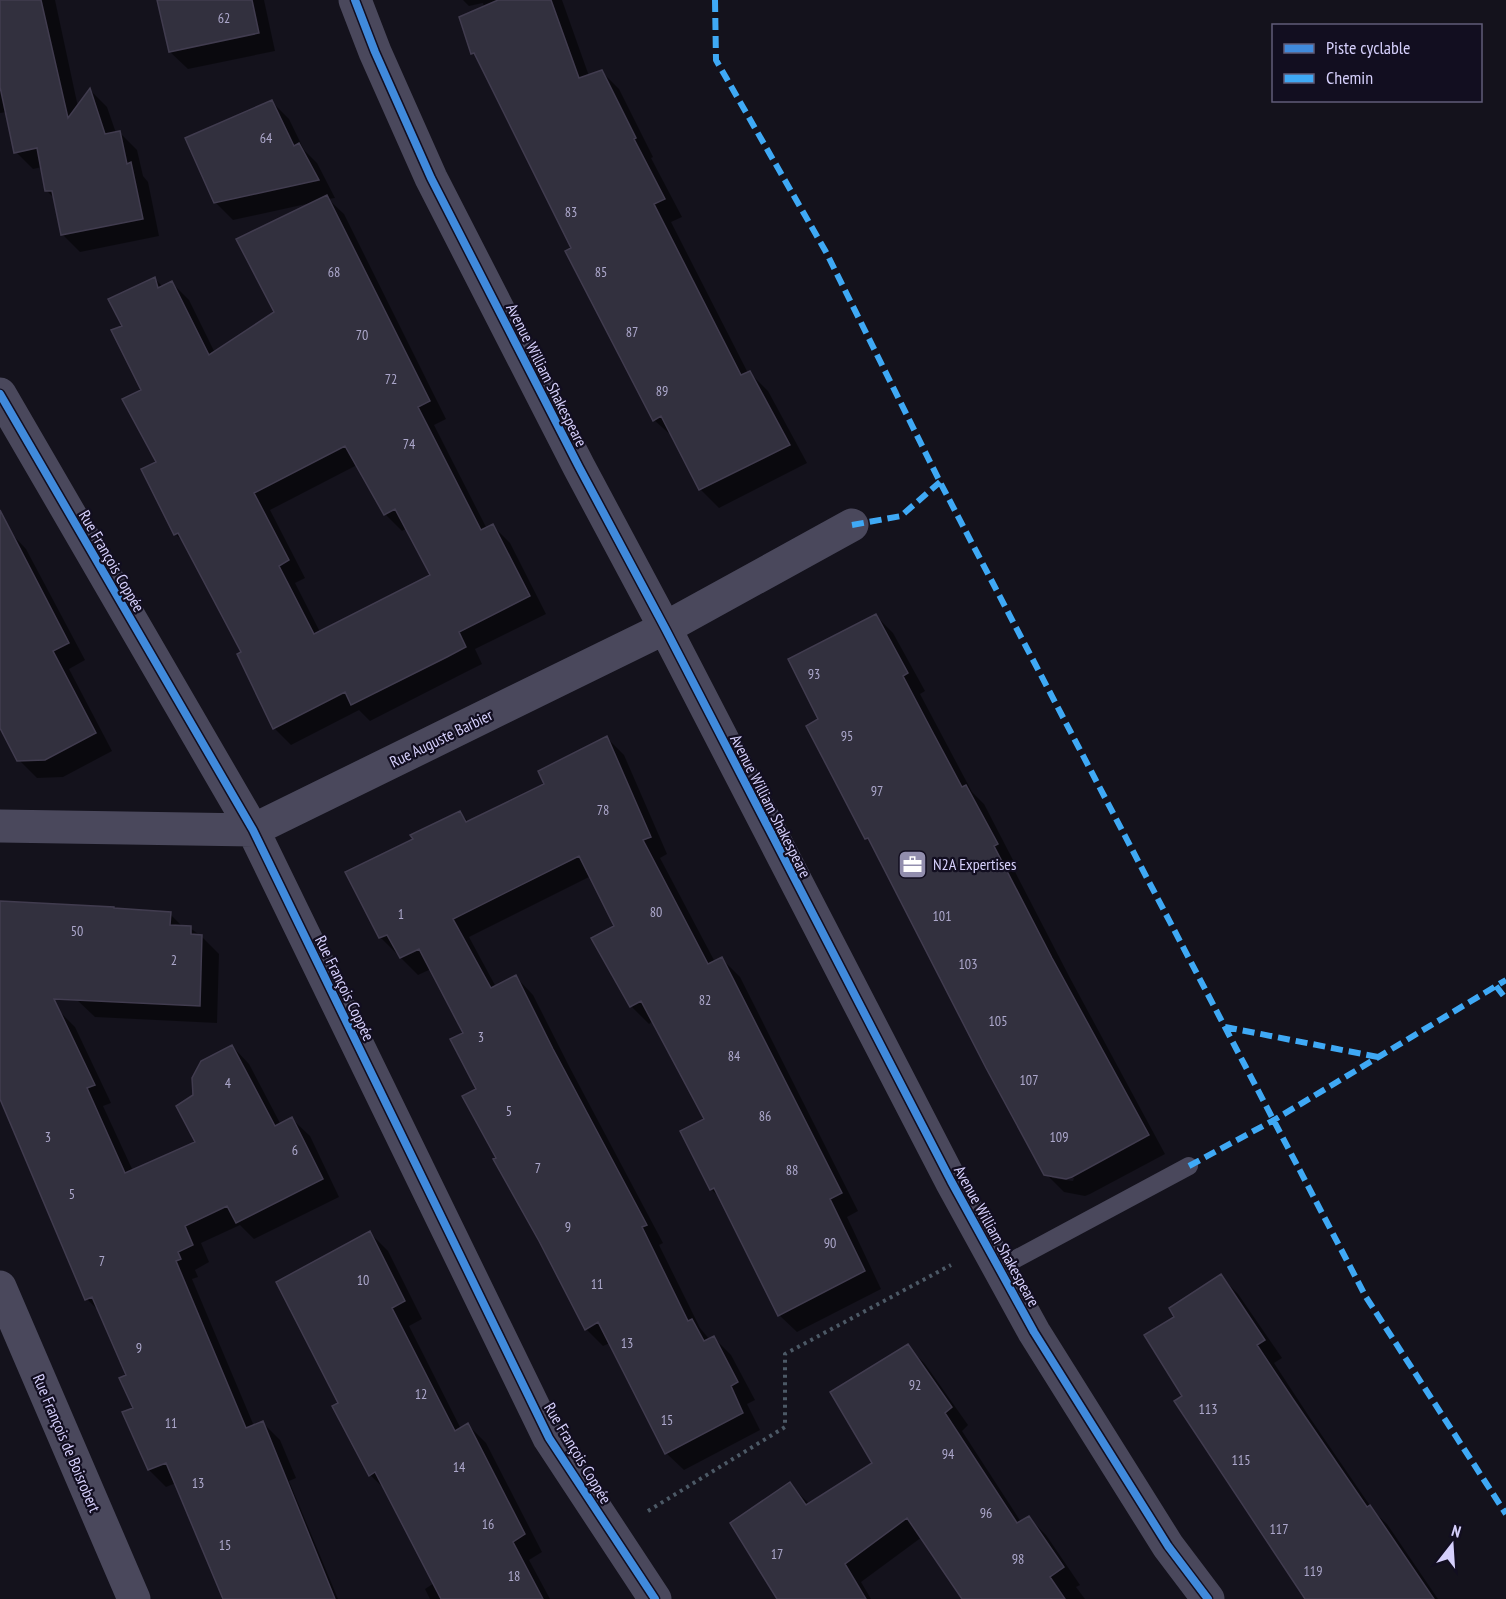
<svg xmlns="http://www.w3.org/2000/svg" width="1506" height="1599" viewBox="0 0 1506 1599" font-family="'PT Sans Narrow',sans-serif">
  <rect width="100%" height="100%" fill="#14121c"/>
  <!-- shadow -->
  <path fill="#0007" fill-rule="evenodd" d="M 0,0 L 55,0 L 78,107 L 90,90 L 107,107 L 116,133 L 120,133 L 137,150 L 143,176 L 148,182 L 159,236 L 80,252 L 62,234 L 55,199 L 47,191 L 42,167 L 33,169 L 16,152 L 7,112 L 0,113 Z
    M 157,0 L 264,0 L 275,51 L 188,69 L 170,52 Z
    M 463,0 L 562,0 L 589,76 L 601,71 L 619,89 L 653,157 L 651,158 L 682,217 L 671,222 L 748,373 L 750,373 L 768,391 L 807,463 L 719,508 L 701,490 L 673,437 L 654,420 L 573,249 L 479,60 L 473,53 L 484,8 L 483,3 L 469,6 Z
    M 272,102 L 289,119 L 304,150 L 317,163 L 335,198 L 328,199 L 344,214 L 446,419 L 434,425 L 487,529 L 493,526 L 510,543 L 546,614 L 475,649 L 482,664 L 464,673 L 370,721 L 359,710 L 291,745 L 274,728 L 243,653 L 186,544 L 175,534 L 158,462 L 143,390 L 124,327 L 155,279 L 163,287 L 172,283 L 189,300 L 215,353 L 276,313 L 311,203 L 233,220 L 215,202 ZM 357,465 L 385,514 L 402,531 L 407,528 L 432,575 L 320,632 L 295,583 L 305,578 L 270,510 Z
    M 9,531 L 26,549 L 85,660 L 69,669 L 112,751 L 63,777 L 37,778 L 19,760 L 0,724 L 0,533 Z
    M 876,616 L 893,633 L 925,691 L 920,694 L 972,792 L 984,804 L 1014,862 L 1011,864 L 1070,978 L 1165,1154 L 1090,1194 L 1085,1196 L 1064,1192 L 1046,1174 L 873,844 L 867,838 L 820,720 ZM 1052,1175 L 1074,1178 L 1073,1181 L 1052,1178 Z
    M 606,737 L 624,755 L 667,854 L 660,858 L 715,962 L 722,959 L 740,977 L 858,1211 L 847,1217 L 881,1289 L 797,1332 L 779,1315 L 721,1199 L 711,1189 L 706,1119 L 653,1021 L 649,1024 L 631,1006 L 616,927 L 591,876 L 469,937 L 496,987 L 516,977 L 533,995 L 570,1068 L 663,1243 L 659,1245 L 700,1328 L 710,1340 L 714,1338 L 731,1355 L 755,1400 L 747,1404 L 760,1430 L 684,1470 L 666,1453 L 610,1343 L 603,1346 L 586,1329 L 498,1158 L 478,1090 L 465,1034 L 431,969 L 418,975 L 380,937 L 415,839 L 460,813 L 469,822 L 546,784 Z
    M 0,902 L 170,914 L 183,927 L 190,928 L 201,936 L 219,954 L 217,1023 L 95,1017 L 77,1000 L 0,995 Z
    M 58,1010 L 75,1027 L 111,1103 L 103,1106 L 133,1171 L 197,1142 L 194,1096 L 232,1046 L 249,1064 L 281,1125 L 292,1119 L 310,1136 L 339,1197 L 254,1239 L 240,1225 L 201,1243 L 209,1262 L 195,1270 L 198,1277 L 192,1279 L 254,1426 L 263,1423 L 280,1440 L 296,1478 L 289,1481 L 338,1599 L 224,1599 L 176,1483 L 166,1487 L 149,1470 L 128,1376 L 101,1313 L 87,1299 L 0,1096 L 0,1037 Z
    M 370,1233 L 388,1251 L 422,1319 L 409,1326 L 461,1429 L 468,1425 L 486,1443 L 542,1552 L 529,1560 L 550,1599 L 430,1599 L 425,1589 L 434,1583 L 387,1491 L 370,1475 L 340,1403 Z
    M 1220,1276 L 1238,1294 L 1282,1358 L 1274,1363 L 1310,1418 L 1375,1513 L 1387,1524 L 1438,1599 L 1307,1599 L 1184,1396 L 1176,1318 Z
    M 907,1346 L 925,1364 L 968,1425 L 962,1431 L 1021,1522 L 1028,1517 L 1046,1535 L 1080,1585 L 1076,1587 L 1085,1599 L 964,1599 L 922,1537 L 861,1582 L 871,1599 L 779,1599 L 790,1484 L 810,1505 L 874,1463 Z"/>
  <!-- building -->
  <path fill="#32303e" stroke="#413c4f" stroke-width="1.5" fill-rule="evenodd" d="M 0,0 L 41,0 L 68,118 L 90,88 L 105,134 L 120,131 L 127,164 L 131,162 L 143,219 L 61,235 L 52,191 L 45,191 L 37,148 L 14,153 L 0,87 Z
    M 157,0 L 252,0 L 259,33 L 169,52 Z
    M 498,0 L 551,0 L 579,78 L 602,70 L 636,138 L 634,139 L 665,199 L 654,204 L 741,375 L 750,371 L 790,445 L 699,490 L 661,416 L 653,421 L 565,251 L 571,248 L 474,53 L 471,54 L 459,17 Z
    M 272,100 L 294,146 L 299,143 L 319,180 L 214,203 L 185,138 Z
    M 327,195 L 430,401 L 418,407 L 481,530 L 493,524 L 530,596 L 459,632 L 466,647 L 447,657 L 351,705 L 345,692 L 273,729 L 237,654 L 241,652 L 178,533 L 174,535 L 141,469 L 156,462 L 122,399 L 141,390 L 111,330 L 122,326 L 108,299 L 155,277 L 158,288 L 172,281 L 209,355 L 274,312 L 236,239 ZM 345,446 L 384,515 L 395,509 L 430,575 L 314,634 L 279,566 L 289,560 L 254,493 Z
    M 0,510 L 69,643 L 53,651 L 96,733 L 45,760 L 17,761 L 0,728 Z
    M 876,614 L 908,673 L 903,676 L 932,731 L 962,787 L 966,785 L 998,844 L 994,846 L 1052,958 L 1149,1135 L 1072,1177 L 1066,1179 L 1044,1175 L 986,1068 L 868,838 L 865,839 L 806,726 L 818,719 L 788,659 Z
    M 607,736 L 651,837 L 643,840 L 708,964 L 722,957 L 842,1193 L 830,1199 L 865,1271 L 778,1316 L 714,1188 L 710,1190 L 680,1131 L 704,1119 L 641,1001 L 630,1007 L 591,938 L 614,926 L 579,856 L 453,919 L 491,988 L 516,975 L 553,1049 L 647,1225 L 642,1227 L 688,1321 L 692,1319 L 704,1341 L 714,1336 L 738,1382 L 731,1386 L 743,1413 L 665,1454 L 598,1322 L 585,1330 L 539,1241 L 493,1159 L 496,1158 L 462,1096 L 476,1089 L 450,1039 L 463,1033 L 419,949 L 400,958 L 387,935 L 379,938 L 345,872 L 413,839 L 410,835 L 460,811 L 466,822 L 544,784 L 538,771 Z
    M 0,901 L 114,907 L 114,908 L 171,912 L 170,925 L 191,926 L 191,934 L 202,935 L 200,1006 L 54,999 L 95,1085 L 87,1088 L 125,1173 L 195,1142 L 176,1106 L 193,1095 L 192,1078 L 201,1061 L 232,1045 L 275,1126 L 292,1117 L 323,1179 L 236,1223 L 227,1206 L 185,1226 L 193,1245 L 178,1252 L 181,1259 L 176,1261 L 246,1428 L 263,1421 L 335,1599 L 223,1599 L 166,1463 L 148,1470 L 122,1412 L 133,1408 L 119,1378 L 126,1375 L 92,1297 L 85,1300 L 0,1099 Z
    M 370,1231 L 405,1301 L 392,1308 L 455,1431 L 468,1423 L 525,1534 L 513,1542 L 543,1599 L 441,1599 L 375,1472 L 369,1476 L 332,1406 L 338,1403 L 276,1282 Z
    M 1221,1274 L 1265,1340 L 1257,1345 L 1293,1399 L 1367,1507 L 1370,1505 L 1434,1599 L 1305,1599 L 1174,1401 L 1182,1396 L 1144,1335 L 1174,1317 L 1169,1308 Z
    M 908,1344 L 952,1407 L 945,1413 L 1017,1523 L 1029,1516 L 1064,1567 L 1050,1577 L 1065,1599 L 962,1599 L 907,1518 L 845,1564 L 866,1599 L 777,1599 L 730,1523 L 790,1482 L 806,1505 L 872,1463 L 830,1392 Z"/>
  <g fill="none" stroke-linecap="round" stroke-linejoin="round">
    <!-- path -->
    <path stroke="#4c5966" stroke-width="4" stroke-dasharray="3 4.5" stroke-linecap="butt" d="M 648,1511 L 785,1427 L 785,1354 L 951,1265"/>
    <!-- lane -->
    <path stroke="#4a485c" stroke-width="18" d="M 999,1268 L 1189,1166"/>
    <!-- street -->
    <path stroke="#4a485c" stroke-width="33" d="M 355,0 L 375,52 L 431,178 L 579,467 L 665,628 L 951,1181 L 1034,1332 L 1168,1546 L 1208,1599
      M 0,394 L 253,830 L 549,1438 L 655,1599
      M 0,826 L 253,830 L 665,628 L 852,525
      M 0,1287 L 134,1599"/>
    <!-- quiet -->
    <path stroke="#3fa9f5" stroke-width="6" stroke-dasharray="12 6" stroke-linecap="butt" d="M 715,0 L 716,60 L 826,252 L 940,482 L 1366,1297 L 1506,1514
      M 852,525 L 901,516 L 940,482
      M 1496,986 L 1506,999
      M 1225,1027 L 1378,1057
      M 1189,1166 L 1274,1120 L 1506,980"/>
    <defs>
      <path id="cycleway" d="M 355,0 L 375,52 L 431,178 L 579,467 L 665,628 L 951,1181 L 1034,1332 L 1168,1546 L 1208,1599
        M 0,394 L 253,830 L 549,1438 L 655,1599"/>
    </defs>
    <!-- cycleway casing -->
    <use href="#cycleway" stroke="#120e20" stroke-width="11"/>
    <!-- cycleway -->
    <use href="#cycleway" stroke="#408adc" stroke-width="8"/>
  </g>
  <!-- icons -->
  <defs>
    <symbol id="office-square" viewBox="-11 -11 22 22"><rect x="-9" y="-9" width="18" height="18" rx="4" fill="#928eae" stroke="#120e20"/><path d="M-6-3h4V-5.5h4V-3h4V5H-6ZM-1-4.5V-3h2v-1.5ZM-6 0V1H6V0Z" fill="#fff"/></symbol>
  </defs>
  <g fill-rule="evenodd">
    <use href="#office-square" x="896" y="848" width="33" height="33"/>
  </g>
  <g text-anchor="middle" dominant-baseline="central" stroke-width="4.5" stroke-linejoin="round" paint-order="stroke">
    <!-- number labels -->
    <g font-size="14" fill="#ada8cc">
      <text x="224" y="18">62</text>
      <text x="266" y="138">64</text>
      <text x="571" y="212">83</text>
      <text x="334" y="272">68</text>
      <text x="601" y="272">85</text>
      <text x="632" y="332">87</text>
      <text x="362" y="335">70</text>
      <text x="391" y="379">72</text>
      <text x="662" y="391">89</text>
      <text x="409" y="444">74</text>
      <text x="814" y="674">93</text>
      <text x="847" y="736">95</text>
      <text x="877" y="791">97</text>
      <text x="603" y="810">78</text>
      <text x="656" y="912">80</text>
      <text x="401" y="914">1</text>
      <text x="942" y="916">101</text>
      <text x="77" y="931">50</text>
      <text x="174" y="960">2</text>
      <text x="968" y="964">103</text>
      <text x="705" y="1000">82</text>
      <text x="998" y="1021">105</text>
      <text x="481" y="1037">3</text>
      <text x="734" y="1056">84</text>
      <text x="1029" y="1080">107</text>
      <text x="228" y="1083">4</text>
      <text x="509" y="1111">5</text>
      <text x="765" y="1116">86</text>
      <text x="48" y="1137">3</text>
      <text x="1059" y="1137">109</text>
      <text x="295" y="1150">6</text>
      <text x="538" y="1168">7</text>
      <text x="792" y="1170">88</text>
      <text x="72" y="1194">5</text>
      <text x="568" y="1227">9</text>
      <text x="830" y="1243">90</text>
      <text x="102" y="1261">7</text>
      <text x="363" y="1280">10</text>
      <text x="597" y="1284">11</text>
      <text x="627" y="1343">13</text>
      <text x="139" y="1348">9</text>
      <text x="915" y="1385">92</text>
      <text x="421" y="1394">12</text>
      <text x="1208" y="1409">113</text>
      <text x="667" y="1420">15</text>
      <text x="171" y="1423">11</text>
      <text x="948" y="1454">94</text>
      <text x="1241" y="1460">115</text>
      <text x="459" y="1467">14</text>
      <text x="198" y="1483">13</text>
      <text x="986" y="1513">96</text>
      <text x="488" y="1524">16</text>
      <text x="1279" y="1529">117</text>
      <text x="225" y="1545">15</text>
      <text x="777" y="1554">17</text>
      <text x="1018" y="1559">98</text>
      <text x="1313" y="1571">119</text>
      <text x="514" y="1576">18</text>
    </g>
    <!-- street labels -->
    <g font-size="16" fill="#d6d0fc" stroke="#120e20">
      <text transform="translate(547 375) rotate(63)">Avenue William Shakespeare</text>
      <text transform="translate(112 561) rotate(60)">Rue François Coppée</text>
      <text transform="translate(441 738) rotate(-26)">Rue Auguste Barbier</text>
      <text transform="translate(771 806) rotate(63)">Avenue William Shakespeare</text>
      <text transform="translate(345 988) rotate(64)">Rue François Coppée</text>
      <text transform="translate(997 1236) rotate(61)">Avenue William Shakespeare</text>
      <text transform="translate(67 1443) rotate(67)">Rue François de Boisrobert</text>
      <text transform="translate(578 1453) rotate(59)">Rue François Coppée</text>
    </g>
    <!-- poi labels -->
    <g font-size="16" fill="#d6d0fc" stroke="#120e20" text-anchor="start">
      <text x="933" y="864">N2A Expertises</text>
    </g>
  </g>
  <!-- legend -->
  <rect x="1272" y="24" width="210" height="78" fill="#120e20" stroke="#605c78" stroke-width="1.5"/>
  <rect x="1284" y="44" width="30" height="9" fill="#408adc" stroke="#605c78" stroke-width="1.5"/>
  <text x="1326" y="54" font-size="18" fill="#d6d0fc">Piste cyclable</text>
  <rect x="1284" y="74" width="30" height="9" fill="#3fa9f5" stroke="#605c78" stroke-width="1.5"/>
  <text x="1326" y="84" font-size="18" fill="#d6d0fc">Chemin</text>
  <!-- north arrow -->
  <g transform="translate(1452 1545) rotate(17)" stroke="#120e20" stroke-width="4.5" paint-order="stroke">
  <path d="M0-4.5L10 22L0 15L-10 22Z" fill="#d6d0fc"/>
  <text y="-9" font-size="16" font-weight="bold" text-anchor="middle" fill="#d6d0fc">N</text>
  </g>
</svg>
